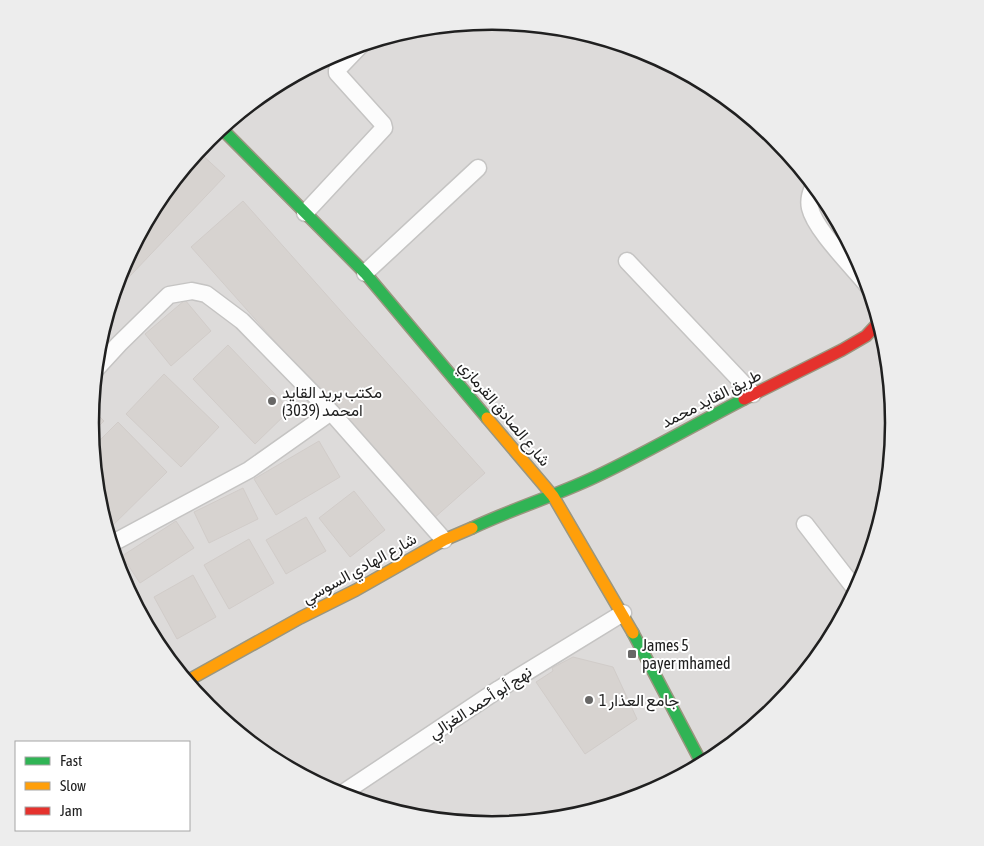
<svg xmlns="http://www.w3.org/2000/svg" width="984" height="846" viewBox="0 0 984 846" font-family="'Asap Condensed',Vazirmatn,sans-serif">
  <rect width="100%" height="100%" fill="#eeebe8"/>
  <!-- residential -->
  <path fill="#dddbda" d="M92 423a400 400 0 1 1 800 0a400 400 0 1 1-800 0Z"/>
  <!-- building -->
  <path fill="#d7d3d0" stroke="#d1ccc9" d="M 198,151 L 225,176 L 113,294 L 121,269 L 158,200 Z
    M 243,201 L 485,473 L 433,519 L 191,247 Z
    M 185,300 L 211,331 L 171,366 L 145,334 Z
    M 228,345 L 290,410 L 255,444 L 193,379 Z
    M 164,374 L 219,427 L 181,467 L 126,414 Z
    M 92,409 L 104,421 L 91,434 L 90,423 Z
    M 118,422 L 167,472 L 107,531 L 98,501 L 93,447 Z
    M 319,441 L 340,477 L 276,515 L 254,479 Z
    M 243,488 L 258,519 L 209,543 L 194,512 Z
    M 354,491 L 385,530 L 350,557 L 319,518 Z
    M 306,517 L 326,551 L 286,574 L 266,540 Z
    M 176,521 L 194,548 L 140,583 L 122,556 Z
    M 249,539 L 274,583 L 229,609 L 204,565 Z
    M 193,575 L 216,617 L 177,639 L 154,597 Z
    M 573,657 L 613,667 L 637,719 L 585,754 L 536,682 L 553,671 L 552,668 Z"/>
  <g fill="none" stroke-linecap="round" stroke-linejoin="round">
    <defs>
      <path id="street" d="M 814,185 C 811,192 808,199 810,208 C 815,230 853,267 868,286
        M 305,213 L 384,128 L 383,124 L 337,73 L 337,70 L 361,45
        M 627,261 L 753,394
        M 365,273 L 478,168
        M 96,369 L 119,344 L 169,295 L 192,291 L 206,294 L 242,321 L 331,412 L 444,540
        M 805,524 L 856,590
        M 111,544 L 249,470 L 331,412
        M 340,795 L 499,689 L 623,613"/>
      <path id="fast" d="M 221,128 L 365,273 L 487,418
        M 472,528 C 512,509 555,496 595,477 C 646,453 694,425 744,399
        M 633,633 L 702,764"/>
      <path id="slow" d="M 487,418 L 553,496 L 633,633
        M 187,681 L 300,618 L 356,590 L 444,540 L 472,528"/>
      <path id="jam" d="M 744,399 L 842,350 L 866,336 L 879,322"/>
    </defs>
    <!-- street casing -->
    <use href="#street" stroke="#c5c4c3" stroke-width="19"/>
    <!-- fast casing -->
    <use href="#fast" stroke="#9a967f" stroke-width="14"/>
    <!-- slow casing -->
    <use href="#slow" stroke="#9a967f" stroke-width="14"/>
    <!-- jam casing -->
    <use href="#jam" stroke="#9a967f" stroke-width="14"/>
    <!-- street -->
    <use href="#street" stroke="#fcfcfc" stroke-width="16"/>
    <!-- fast -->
    <use href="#fast" stroke="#30b455" stroke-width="11"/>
    <!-- slow -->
    <use href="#slow" stroke="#ff9f0a" stroke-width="11"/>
    <!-- jam -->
    <use href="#jam" stroke="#e5322d" stroke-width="11"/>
  </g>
  <!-- markers -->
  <g fill="#686766" stroke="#fff" stroke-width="2">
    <circle cx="272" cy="401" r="5"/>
    <rect x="627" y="649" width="10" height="10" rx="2.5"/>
    <circle cx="589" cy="700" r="5"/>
  </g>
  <g text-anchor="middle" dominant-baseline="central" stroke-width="4" stroke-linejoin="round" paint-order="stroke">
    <!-- poi labels -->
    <g font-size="16" fill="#202020" stroke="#fff" text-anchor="start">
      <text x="282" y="392">مكتب بريد القايد<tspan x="282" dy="18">امحمد (3039)</tspan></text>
      <text x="642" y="645">James 5<tspan x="642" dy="18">payer mhamed</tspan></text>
      <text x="599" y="700">جامع العذار 1</text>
    </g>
    <!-- street labels -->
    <g font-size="16" fill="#202020" stroke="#fff">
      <text transform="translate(711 398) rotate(-27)">طريق القايد محمد</text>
      <text transform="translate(505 413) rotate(50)">شارع الصادق القرمازي</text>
      <text transform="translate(359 568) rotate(-29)">شارع الهادي السوسي</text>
      <text transform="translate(480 702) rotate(-33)">نهج أبو أحمد الغزالي</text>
    </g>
  </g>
  <!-- crop -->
  <path d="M0 0H984V846H0ZM99 423a393 393 0 1 1 786 0a393 393 0 1 1-786 0Z" fill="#ededed" fill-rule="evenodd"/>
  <path fill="none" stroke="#202020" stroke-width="2.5" d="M99 423a393 393 0 1 1 786 0a393 393 0 1 1-786 0Z"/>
  <!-- legend -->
  <rect x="15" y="741" width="175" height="90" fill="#ffffff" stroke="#a6a6a6"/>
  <rect x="25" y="757" width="25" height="8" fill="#30b455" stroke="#a6a6a6"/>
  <text x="60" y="766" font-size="15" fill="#202020">Fast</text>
  <rect x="25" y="782" width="25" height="8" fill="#ff9f0a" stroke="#a6a6a6"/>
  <text x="60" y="791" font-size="15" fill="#202020">Slow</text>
  <rect x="25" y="807" width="25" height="8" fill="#e5322d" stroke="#a6a6a6"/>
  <text x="60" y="816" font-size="15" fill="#202020">Jam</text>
</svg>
